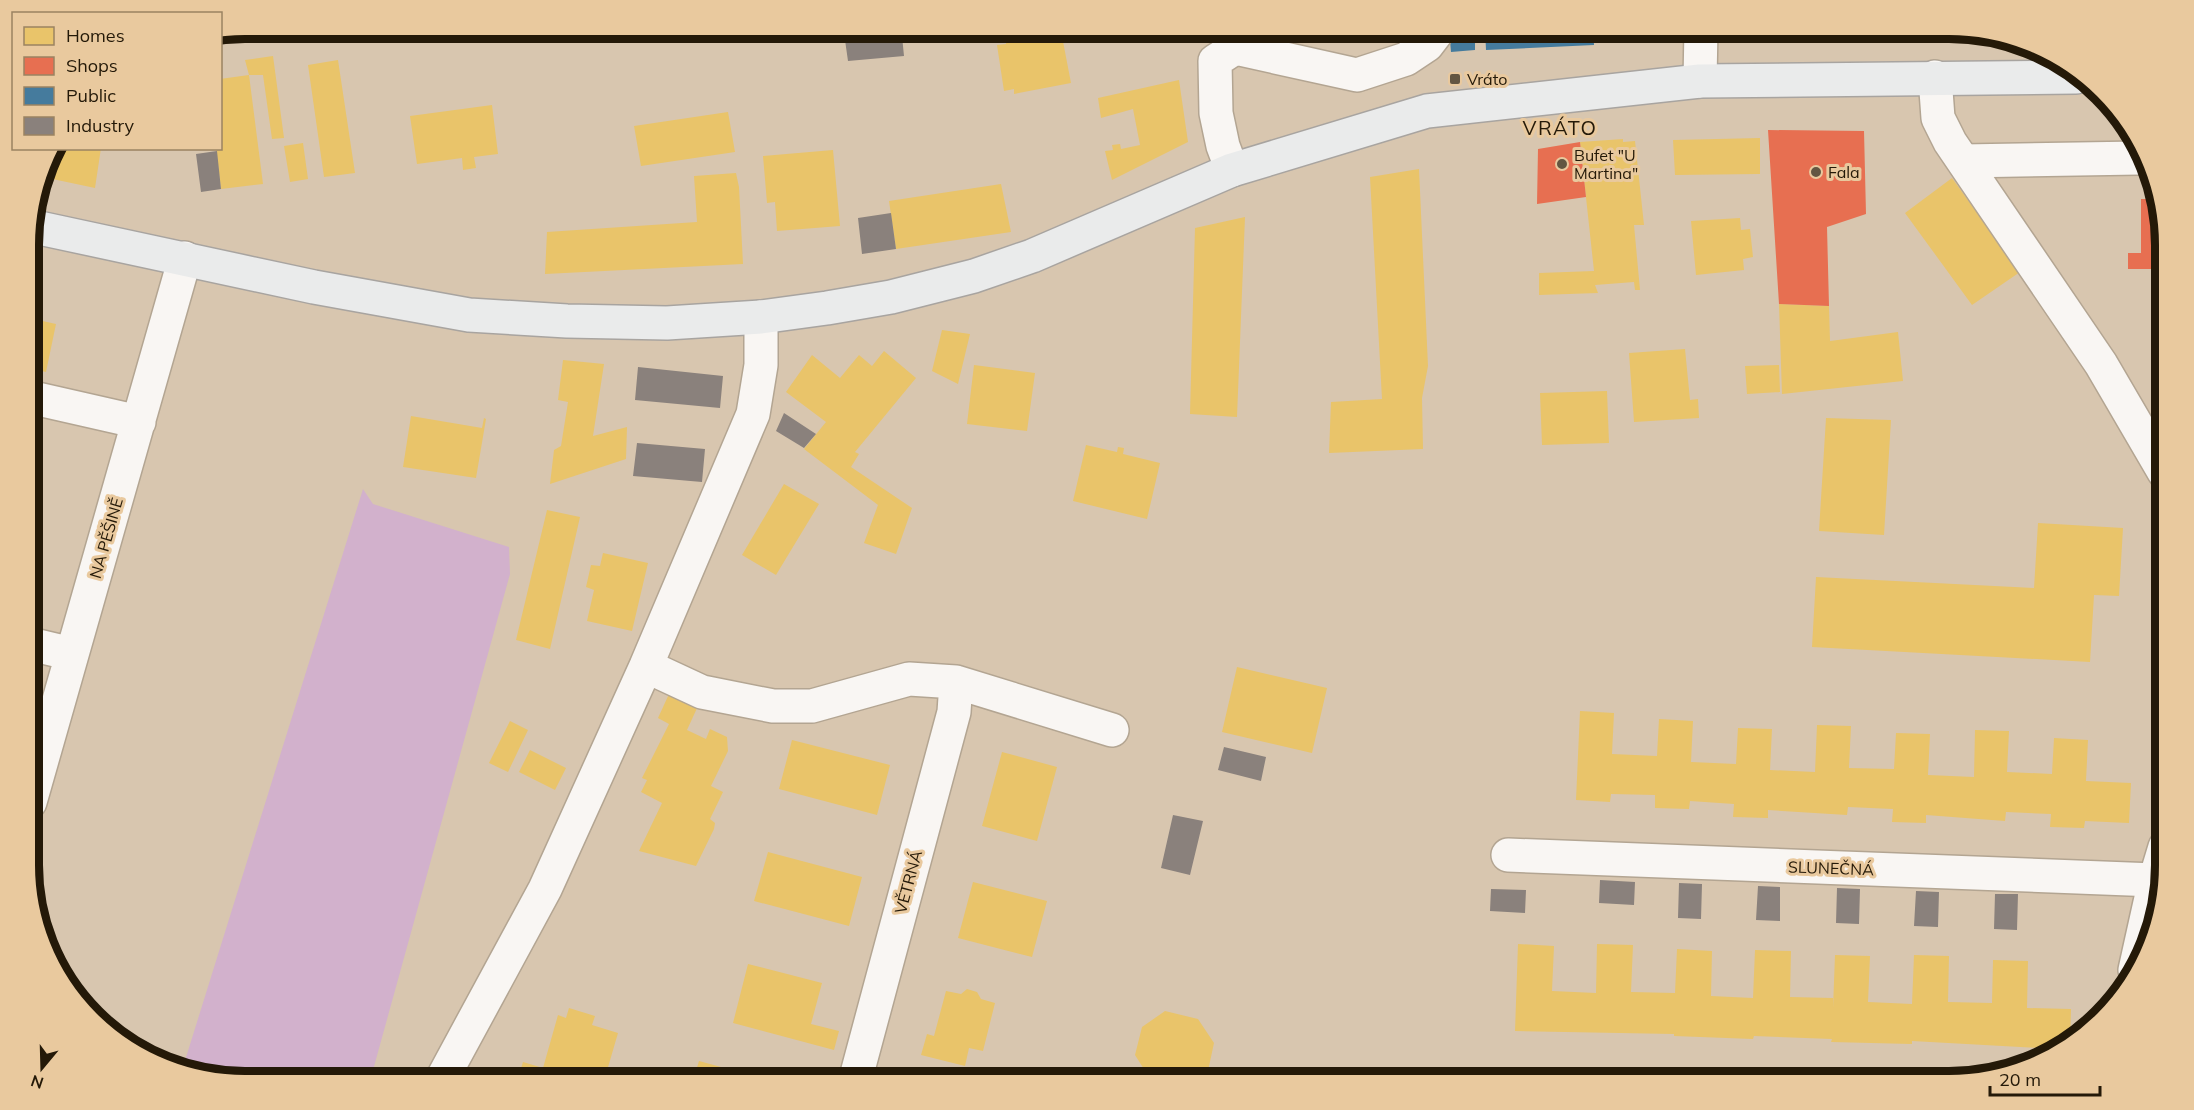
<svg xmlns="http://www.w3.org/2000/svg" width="2194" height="1110" viewBox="0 0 2194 1110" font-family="Mulish,sans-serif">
  <rect width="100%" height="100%" fill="#d8c6af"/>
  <!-- green -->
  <path fill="#d2b1cc" d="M 363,489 L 373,504 L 509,547 L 510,574 L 370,1081 L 245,1081 L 183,1067 Z"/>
  <!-- homes -->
  <path fill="#e9c46a" d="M 1272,28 L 1298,28 L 1297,35 L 1272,29 Z
    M 1954,30 L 1972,34 L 1972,35 L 1954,36 Z
    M 1061,31 L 1071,83 L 1014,94 L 1014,89 L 1004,91 L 997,45 L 1006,44 L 1006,41 Z
    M 273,56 L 284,138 L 272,139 L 263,75 L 249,75 L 245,60 Z
    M 338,60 L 355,173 L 324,177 L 308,65 Z
    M 249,75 L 263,184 L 221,189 L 216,148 L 220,148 L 220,79 Z
    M 1179,80 L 1188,142 L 1112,180 L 1105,151 L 1113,150 L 1112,145 L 1120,144 L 1121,149 L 1140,145 L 1133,109 L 1101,118 L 1098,98 Z
    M 492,105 L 498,154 L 474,157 L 476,168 L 463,170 L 462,158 L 417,164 L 410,116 Z
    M 728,112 L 735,152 L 641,166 L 634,126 Z
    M 1760,138 L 1760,174 L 1675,175 L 1673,140 Z
    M 1623,139 L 1623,142 L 1635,141 L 1644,225 L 1634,225 L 1640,290 L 1635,290 L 1634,282 L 1595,285 L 1598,293 L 1539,295 L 1539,273 L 1594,271 L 1580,142 Z
    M 303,143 L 308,179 L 290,182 L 284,146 Z
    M 52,148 L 101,148 L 95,188 L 43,177 Z
    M 833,150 L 840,226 L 777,231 L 775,202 L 767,203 L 763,156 Z
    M 1419,169 L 1428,366 L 1422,398 L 1423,449 L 1329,453 L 1331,402 L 1382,399 L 1370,177 Z
    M 736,173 L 739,187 L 743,264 L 545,274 L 547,232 L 697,222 L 694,176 Z
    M 1952,178 L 2020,272 L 1972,305 L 1905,213 Z
    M 1001,184 L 1011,232 L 896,249 L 889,201 Z
    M 1245,217 L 1237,417 L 1190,414 L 1195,228 Z
    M 1740,218 L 1741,230 L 1750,229 L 1753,257 L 1743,259 L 1744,270 L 1696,275 L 1691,221 Z
    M 1779,304 L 1829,306 L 1830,341 L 1898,332 L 1903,381 L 1782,394 Z
    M 29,318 L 56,324 L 46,372 L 29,368 Z
    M 942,330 L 970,334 L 958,384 L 932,371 Z
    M 1685,349 L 1690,400 L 1698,399 L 1699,418 L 1634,422 L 1629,353 Z
    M 884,351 L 916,378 L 855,452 L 859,454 L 851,467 L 912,508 L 896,554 L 864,543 L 878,505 L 804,449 L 826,422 L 786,392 L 812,355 L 840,378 L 859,355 L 872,366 Z
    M 563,360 L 604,364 L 593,436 L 627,427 L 626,459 L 550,484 L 554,450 L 561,446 L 568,402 L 558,400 Z
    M 974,365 L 1035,373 L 1027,431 L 967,424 Z
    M 1779,365 L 1780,392 L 1747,394 L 1745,366 Z
    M 1607,391 L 1609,443 L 1542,445 L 1540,393 Z
    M 411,416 L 482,428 L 484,418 L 486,419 L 476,478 L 403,467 Z
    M 1826,418 L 1891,420 L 1884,535 L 1819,531 Z
    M 1086,445 L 1117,452 L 1118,447 L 1124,448 L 1123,454 L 1160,463 L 1147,519 L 1073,501 Z
    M 784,484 L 819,504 L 776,575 L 742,555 Z
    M 547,510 L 580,517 L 550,649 L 516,640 Z
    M 2038,523 L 2123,528 L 2119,596 L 2094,595 L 2090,662 L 1812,647 L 1816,577 L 2034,588 Z
    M 603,553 L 648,563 L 632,631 L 587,621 L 594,590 L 586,587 L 591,565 L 600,566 Z
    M 1237,667 L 1327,688 L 1312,753 L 1222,732 Z
    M 669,694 L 698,706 L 687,730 L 706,739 L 710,729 L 727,737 L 728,751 L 711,786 L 723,792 L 710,819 L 715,823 L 714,829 L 696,866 L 639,851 L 662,803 L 641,792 L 647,780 L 642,778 L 669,724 L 658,718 Z
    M 1580,711 L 1614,713 L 1612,754 L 1657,756 L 1659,719 L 1693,721 L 1691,762 L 1736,764 L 1738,728 L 1772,729 L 1770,770 L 1815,772 L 1817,725 L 1851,726 L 1849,768 L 1894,769 L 1896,733 L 1930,734 L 1928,775 L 1974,777 L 1975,730 L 2009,731 L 2007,772 L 2052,774 L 2054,738 L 2088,740 L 2086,781 L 2131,783 L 2129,823 L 2085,821 L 2084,828 L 2050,827 L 2051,814 L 2006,812 L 2005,821 L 1926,815 L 1926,823 L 1892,822 L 1893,809 L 1848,807 L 1847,815 L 1768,810 L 1768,818 L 1733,817 L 1734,804 L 1690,801 L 1689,809 L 1655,808 L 1655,795 L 1611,794 L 1610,802 L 1576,800 Z
    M 510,721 L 528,730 L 508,772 L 489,763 Z
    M 792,740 L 890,765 L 877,815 L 779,789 Z
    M 530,750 L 566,768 L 555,790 L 519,772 Z
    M 1002,752 L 1057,767 L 1037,841 L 982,826 Z
    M 768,852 L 862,877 L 849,926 L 754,901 Z
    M 973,882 L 1047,901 L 1032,957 L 958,938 Z
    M 1518,944 L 1554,946 L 1552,991 L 1596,993 L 1597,944 L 1633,945 L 1631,992 L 1675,993 L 1677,949 L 1712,951 L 1711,996 L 1753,998 L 1755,950 L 1791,951 L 1790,997 L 1833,998 L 1833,1008 L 1835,955 L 1870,956 L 1868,1002 L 1912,1004 L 1914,955 L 1949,956 L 1948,1002 L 1992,1003 L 1993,960 L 2028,961 L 2027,1008 L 2071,1009 L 2070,1044 L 2057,1049 L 1912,1041 L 1912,1044 L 1831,1042 L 1832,1039 L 1754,1036 L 1753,1039 L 1674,1036 L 1674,1034 L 1515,1031 Z
    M 748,964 L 822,983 L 811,1024 L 839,1031 L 834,1050 L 733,1023 Z
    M 967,989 L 977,992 L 981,999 L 995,1003 L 983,1051 L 969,1048 L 965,1066 L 921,1055 L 927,1034 L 934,1036 L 946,991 L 961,994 Z
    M 569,1008 L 595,1016 L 592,1025 L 618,1033 L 604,1081 L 517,1081 L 523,1062 L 543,1068 L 558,1015 L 566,1018 Z
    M 1165,1011 L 1198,1019 L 1214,1043 L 1208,1071 L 1191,1081 L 1148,1081 L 1149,1077 L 1135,1055 L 1142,1027 Z
    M 699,1061 L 772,1081 L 693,1081 Z"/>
  <!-- shops -->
  <path fill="#e76f51" d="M 1768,130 L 1864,131 L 1866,214 L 1827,227 L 1829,306 L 1779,304 Z
    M 1580,142 L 1586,197 L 1537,204 L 1538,149 Z
    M 2141,199 L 2156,199 L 2164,217 L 2164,269 L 2128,269 L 2128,253 L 2141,253 Z"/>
  <!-- public -->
  <path fill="#457b9d" d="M 1449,28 L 1475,28 L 1475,50 L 1451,52 Z
    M 1485,28 L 1593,28 L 1594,45 L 1486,50 Z"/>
  <!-- industry -->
  <path fill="#8a817c" d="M 902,36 L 904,56 L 848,61 L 845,40 Z
    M 217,151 L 221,189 L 201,192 L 196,154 Z
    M 891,213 L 896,249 L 862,254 L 858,218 Z
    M 638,367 L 723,376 L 720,408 L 635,400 Z
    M 784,413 L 816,434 L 804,448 L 776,431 Z
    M 637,443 L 705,449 L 702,482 L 633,476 Z
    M 1224,747 L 1266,757 L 1261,781 L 1218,770 Z
    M 1173,815 L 1203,821 L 1190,875 L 1161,868 Z
    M 1600,880 L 1635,882 L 1634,905 L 1599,903 Z
    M 1679,883 L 1702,884 L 1701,919 L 1678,918 Z
    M 1758,886 L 1780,887 L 1780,921 L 1756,920 Z
    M 1837,888 L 1860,889 L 1859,924 L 1836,923 Z
    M 1491,889 L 1526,890 L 1525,913 L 1490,911 Z
    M 1916,891 L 1939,892 L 1938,927 L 1914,926 Z
    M 1995,894 L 2018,894 L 2017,930 L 1994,929 Z"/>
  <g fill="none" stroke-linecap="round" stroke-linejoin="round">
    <defs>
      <path id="minor" d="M 1935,77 L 1938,118 L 1950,142 L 2101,364 L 2164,472
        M 1700,81 L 1701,28
        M 1963,161 L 2139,158
        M 1232,170 L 1223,146 L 1216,113 L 1215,61 L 1235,48 L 1357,75 L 1406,59 L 1427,45 L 1440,28
        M 29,397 L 139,422
        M 30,644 L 72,654
        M 646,666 L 702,692 L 773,706 L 812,706 L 909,679 L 956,682 L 1112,730
        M 30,802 L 185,258
        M 1508,855 L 2155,880
        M 2135,970 L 2155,880 L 2165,847
        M 441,1081 L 545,889 L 646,666 L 753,414 L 761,365 L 761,317
        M 855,1081 L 954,712 L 956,682"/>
      <path id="major" d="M 30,226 L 314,287 L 469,315 L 567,321 L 667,323 L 761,317 L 827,308 L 891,297 L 974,276 L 1032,256 L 1232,170 L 1427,111 L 1700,81 L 2076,77"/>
    </defs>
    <!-- minor casing -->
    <use href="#minor" stroke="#b3a592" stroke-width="36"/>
    <!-- major casing -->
    <use href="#major" stroke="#a8a4a0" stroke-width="36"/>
    <!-- minor -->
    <use href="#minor" stroke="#f9f6f3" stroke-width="33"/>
    <!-- major -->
    <use href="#major" stroke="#eaebeb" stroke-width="33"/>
  </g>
  <!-- markers -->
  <g fill="#635642" stroke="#e9c99e" stroke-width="2">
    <rect x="1449" y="73" width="12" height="12" rx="3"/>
    <circle cx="1562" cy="164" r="6"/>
    <circle cx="1816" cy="172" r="6"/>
  </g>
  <g text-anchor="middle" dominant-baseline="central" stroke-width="6" stroke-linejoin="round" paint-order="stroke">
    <!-- poi labels -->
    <g font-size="16" fill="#241908" stroke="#e9c99e" text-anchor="start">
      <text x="1467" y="79">Vráto</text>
      <text x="1574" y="155">Bufet "U<tspan x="1574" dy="18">Martina"</tspan></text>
      <text x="1828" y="172">Fala</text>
    </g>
    <!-- street labels -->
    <g font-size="16" fill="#241908" stroke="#e9c99e">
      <text transform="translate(106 538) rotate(-74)">NA PĚŠINĚ</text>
      <text transform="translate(1831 868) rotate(2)">SLUNEČNÁ</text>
      <text transform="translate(908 882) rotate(-75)">VĚTRNÁ</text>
    </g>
    <!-- quarter labels -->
    <g font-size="20" letter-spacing="1.5" fill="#241908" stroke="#e9c99e">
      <text x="1560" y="127">VRÁTO</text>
    </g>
  </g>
  <!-- crop -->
  <path d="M0 0H2194V1110H0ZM245 39H1949A206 206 0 0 1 2155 245V865A206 206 0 0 1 1949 1071H245A206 206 0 0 1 39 865V245A206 206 0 0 1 245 39Z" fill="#e9c99e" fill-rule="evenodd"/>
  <path fill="none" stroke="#241908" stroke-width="8" d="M245 39H1949A206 206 0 0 1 2155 245V865A206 206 0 0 1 1949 1071H245A206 206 0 0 1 39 865V245A206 206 0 0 1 245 39Z"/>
  <!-- legend -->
  <rect x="12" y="12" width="210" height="138" fill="#e9c99e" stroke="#9a8362" stroke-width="1.5"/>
  <rect x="24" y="27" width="30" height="18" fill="#e9c46a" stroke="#9a8362" stroke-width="1.5"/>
  <text x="66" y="42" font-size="18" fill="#241908">Homes</text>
  <rect x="24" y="57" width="30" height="18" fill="#e76f51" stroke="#9a8362" stroke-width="1.5"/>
  <text x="66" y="72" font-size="18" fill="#241908">Shops</text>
  <rect x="24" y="87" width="30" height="18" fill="#457b9d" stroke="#9a8362" stroke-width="1.5"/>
  <text x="66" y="102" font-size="18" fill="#241908">Public</text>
  <rect x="24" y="117" width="30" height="18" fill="#8a817c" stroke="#9a8362" stroke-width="1.5"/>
  <text x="66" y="132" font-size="18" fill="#241908">Industry</text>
  <!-- north arrow -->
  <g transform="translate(42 1068) rotate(199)" stroke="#e9c99e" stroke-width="4.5" paint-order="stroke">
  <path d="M0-4.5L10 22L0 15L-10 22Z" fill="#241908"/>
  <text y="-9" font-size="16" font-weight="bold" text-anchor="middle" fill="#241908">N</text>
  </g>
  <!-- scale -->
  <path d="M1990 1086v9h110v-9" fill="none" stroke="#241908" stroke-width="3"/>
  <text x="1999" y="1086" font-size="18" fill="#241908" stroke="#e9c99e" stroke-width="4.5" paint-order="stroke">20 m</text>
</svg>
